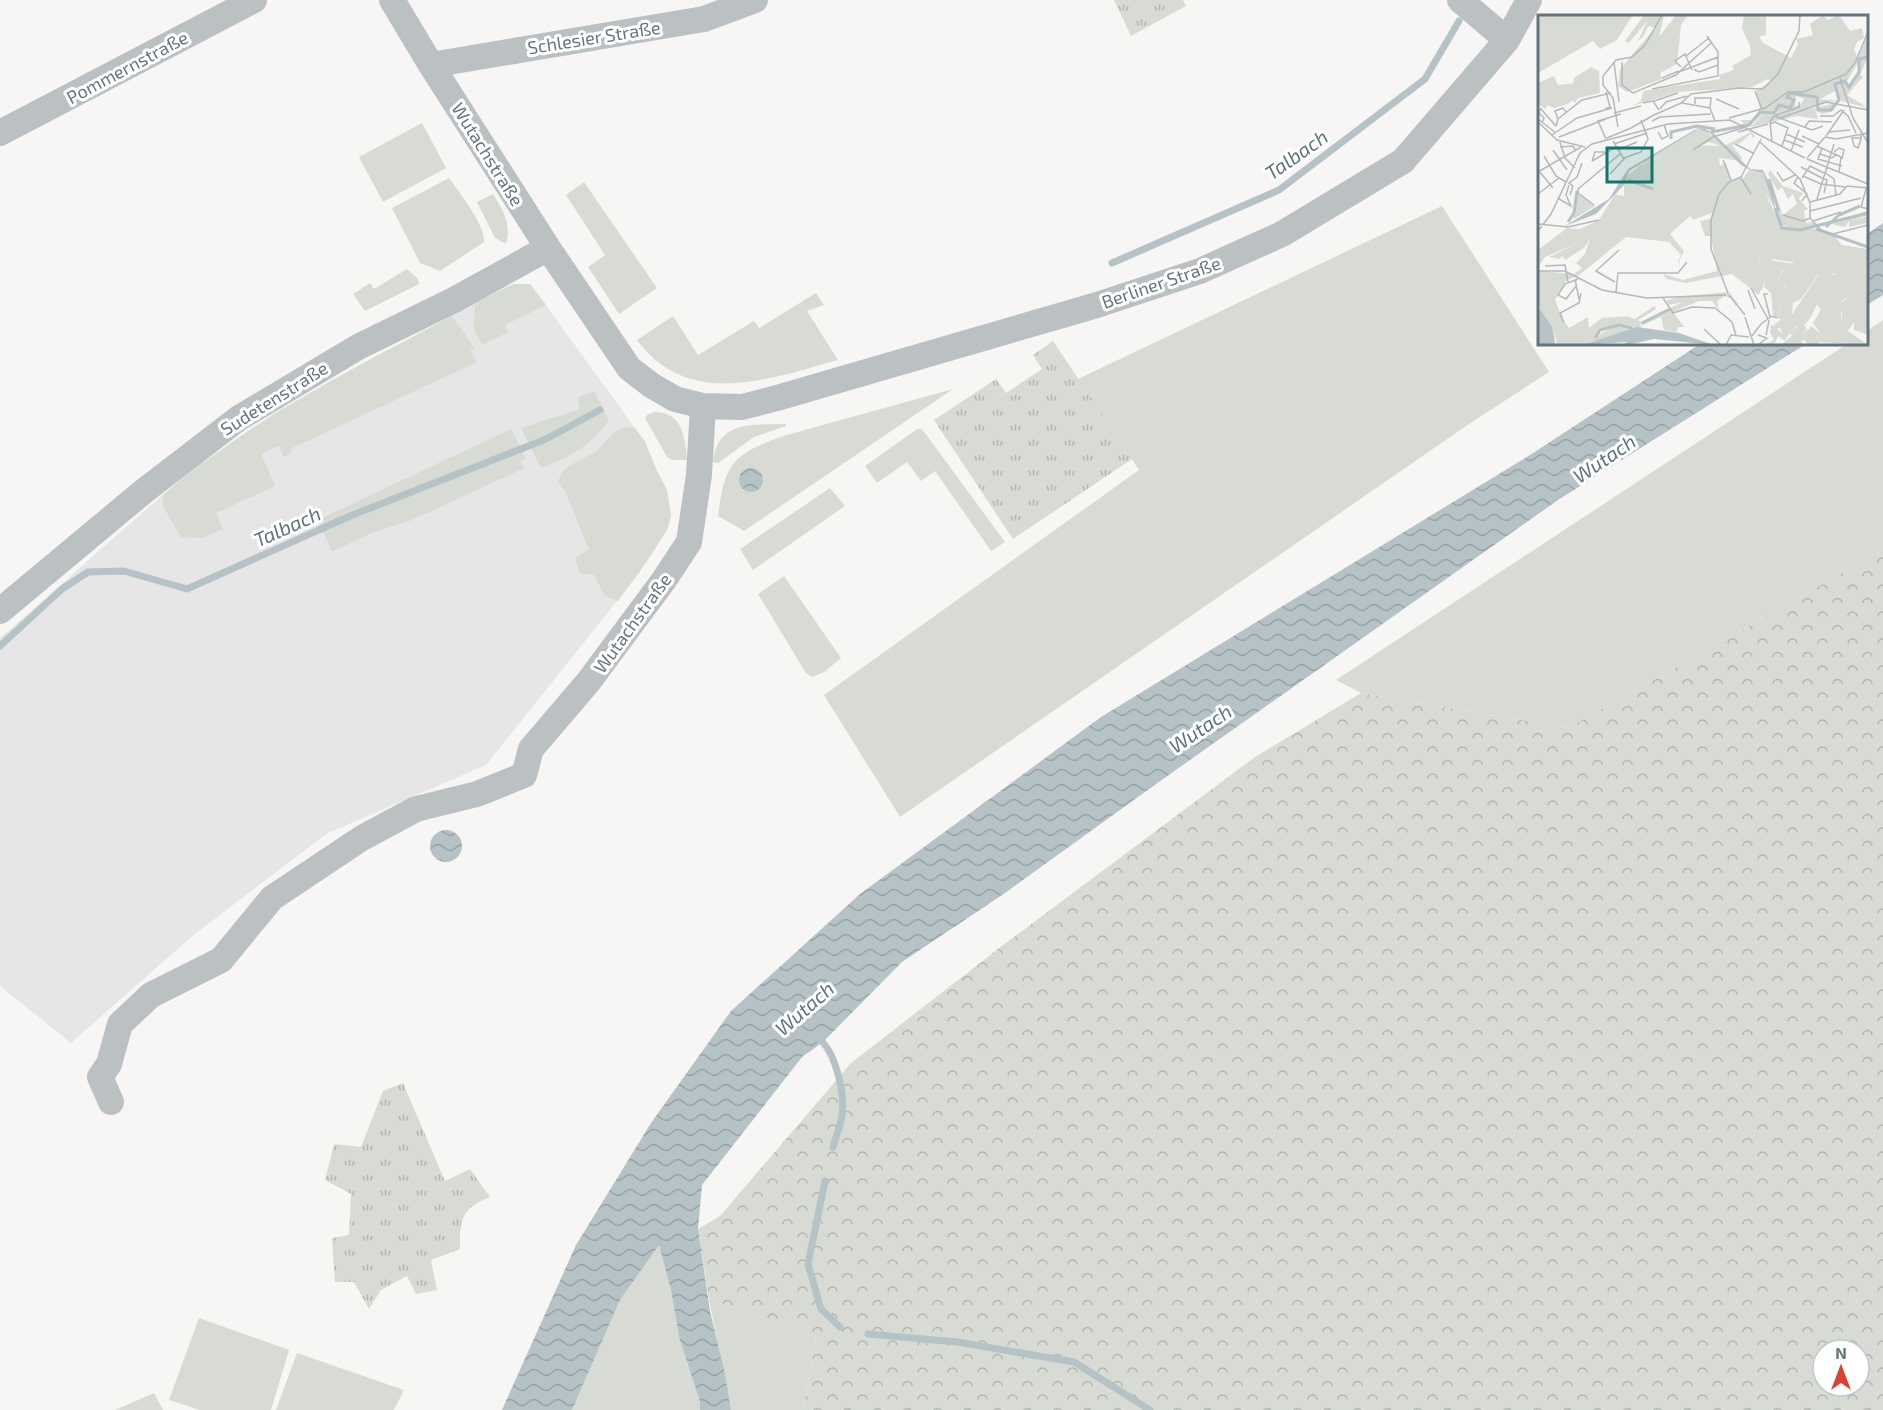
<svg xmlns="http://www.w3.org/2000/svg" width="1883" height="1410" viewBox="0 0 1883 1410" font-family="'Exo 2',sans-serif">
  <defs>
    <pattern id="forest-crowns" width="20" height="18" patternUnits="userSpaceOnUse" patternTransform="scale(1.5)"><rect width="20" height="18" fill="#d7dbd3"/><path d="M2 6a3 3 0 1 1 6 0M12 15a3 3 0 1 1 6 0" fill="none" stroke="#b2b6b0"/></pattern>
    <pattern id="park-tufts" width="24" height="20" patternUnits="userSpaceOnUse" patternTransform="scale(1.5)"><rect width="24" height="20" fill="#d7dbd3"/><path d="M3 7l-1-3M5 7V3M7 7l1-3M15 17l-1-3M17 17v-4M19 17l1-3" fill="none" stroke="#b2b6b0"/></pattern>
    <pattern id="water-waves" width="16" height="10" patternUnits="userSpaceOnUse" patternTransform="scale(1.5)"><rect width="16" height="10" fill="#b6c3c6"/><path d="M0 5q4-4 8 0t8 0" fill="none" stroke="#98a3a6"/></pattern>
  </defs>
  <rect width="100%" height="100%" fill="#f7f6f4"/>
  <!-- built -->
  <path fill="#e5e6e5" d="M 513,284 L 530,284 L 535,290 L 645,442 L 657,471 L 667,490 L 671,516 L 667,530 L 637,576 L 486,765 L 326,834 L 191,937 L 71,1043 L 0,986 L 0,638 L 190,471 L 234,441 L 274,413 L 475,303 Z"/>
  <!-- grass -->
  <path fill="#d7dbd3" d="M 422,123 L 446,168 L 383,202 L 359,157 Z
    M 449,178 C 459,192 486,226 484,242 L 440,271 L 420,263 L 392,208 Z
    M 584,182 L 657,288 L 619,314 L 588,267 L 605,255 L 566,195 Z
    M 493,194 C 503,210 512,225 506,244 L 495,238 L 477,202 Z
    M 1442,206 L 1549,372 L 1466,426 L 900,817 L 824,695 L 1139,470 L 1078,379 Z
    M 407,269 L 418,279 L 419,284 L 365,311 L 353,294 L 370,283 L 374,289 Z
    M 513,284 L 530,284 L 546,305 L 505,325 L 508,332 L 482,345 L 474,330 L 475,303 Z
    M 816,293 L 824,305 L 807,311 L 838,360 C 769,379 689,410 637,340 L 673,316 L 698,355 L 754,321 L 759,328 Z
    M 452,316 L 475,349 L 470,350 L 477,362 L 290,449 L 291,453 L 284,457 L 279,446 L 261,454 L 275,486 L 216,513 L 223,529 L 202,538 L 181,537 L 163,506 L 162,496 C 249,421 351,369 452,316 Z
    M 1883,320 L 1883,550 L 1568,728 L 1361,693 L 1336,680 L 1847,344 L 1866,344 L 1867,331 Z
    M 953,389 L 744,531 L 718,516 C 725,462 732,455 783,436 Z
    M 594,391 L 609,420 C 588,448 573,455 541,468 L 521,428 L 580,409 L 577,398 Z
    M 654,412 C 683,412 685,437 687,460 L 672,460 L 667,457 L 645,418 L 647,415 Z
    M 786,424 L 786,426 L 754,437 L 718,463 L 713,462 C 717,420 754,425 786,424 Z
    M 625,427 L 635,428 L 645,442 L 657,471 L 667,490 L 671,516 L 667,530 L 649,558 L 618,601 L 605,596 L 594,575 L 580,573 L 575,558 L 589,549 L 565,491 L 558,483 L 561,473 L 571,465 L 597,451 L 615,431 Z
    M 511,429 L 526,459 L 520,460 L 524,468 L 412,520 L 371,533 L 332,552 L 318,520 Z
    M 917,429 L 922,429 L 1005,542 L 991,551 L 935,471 L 921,481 L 907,462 L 877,483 L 865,466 Z
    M 830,488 L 845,506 L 753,570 L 740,549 Z
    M 784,576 L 841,658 L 824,672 L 812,677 L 806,673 L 758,594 Z
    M 659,1244 L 671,1290 L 679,1337 L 700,1402 L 700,1410 L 572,1410 L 620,1300 Z
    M 709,1299 L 816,1337 L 803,1410 L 731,1410 Z
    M 199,1318 L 289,1350 L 271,1410 L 200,1410 L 169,1400 Z
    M 297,1353 L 404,1390 L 394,1410 L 276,1410 Z
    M 154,1393 L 163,1410 L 115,1410 Z"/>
  <!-- forest -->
  <path fill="url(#forest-crowns)" fill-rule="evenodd" d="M 1883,550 L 1883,1410 L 803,1410 L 816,1337 L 709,1299 L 698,1229 L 720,1216 L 851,1063 L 1002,946 L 1255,757 L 1361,693 L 1568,728 ZM 1823,1350 L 1859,1350 L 1859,1386 L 1823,1386 Z"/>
  <!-- park -->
  <path fill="url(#park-tufts)" d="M 1114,0 L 1183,0 L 1186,6 L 1131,36 Z
    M 1053,341 L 1132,459 L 1013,539 L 934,420 L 996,379 L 1006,393 L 1042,369 L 1033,355 Z
    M 403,1083 L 445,1181 L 470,1169 L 490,1197 C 460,1209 460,1220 460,1249 L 431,1260 L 437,1290 L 416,1294 L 407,1276 L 381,1290 L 369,1309 L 354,1282 L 335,1282 L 332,1238 L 349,1235 L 351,1194 L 325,1180 L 334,1144 L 361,1147 L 383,1091 Z"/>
  <!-- water -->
  <path fill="url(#water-waves)" d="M 1883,223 L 1883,295 L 1867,305 L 1867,234 Z
    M 1700,344 L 1806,344 L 1558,500 L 1156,784 L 1005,893 L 902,962 L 823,1042 L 802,1057 L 702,1185 L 698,1229 L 710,1311 L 725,1374 L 731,1410 L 700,1410 L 700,1402 L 679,1337 L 671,1290 L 659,1245 L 620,1300 L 572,1410 L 502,1410 L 576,1245 L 651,1123 L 731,1011 L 860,894 L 1101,717 L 1530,455 Z
    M739 480a12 12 0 1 1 24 0a12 12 0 1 1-24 0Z
    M430 846a16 16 0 1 1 32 0a16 16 0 1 1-32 0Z"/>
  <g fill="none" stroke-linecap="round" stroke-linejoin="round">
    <!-- stream -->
    <path stroke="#b6c3c6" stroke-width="7" d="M 1112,263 L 1279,190 L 1425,79 L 1459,21
      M 0,646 L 62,589 L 88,572 L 124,571 L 187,589 L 350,516 L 546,439 L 600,410
      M 818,1038 C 836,1051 845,1094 842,1116 C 840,1126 836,1137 833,1147
      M 825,1181 L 808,1264 L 821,1309 L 840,1327
      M 868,1334 L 957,1342 L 1074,1362 L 1150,1410"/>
    <!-- minor -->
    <path stroke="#bbc1c3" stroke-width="26" d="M 392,0 L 431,65 L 548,248 L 629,368 L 651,385 L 675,399 L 703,406 L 742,407 L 777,398 L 1097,305 L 1200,271 L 1282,234 L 1403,161 L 1507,40 L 1529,0
      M 1460,0 L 1507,40
      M 431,65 L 704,19 L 755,0
      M 0,133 L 254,0
      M 0,611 L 144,491 L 239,418 L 358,347 L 454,300 L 548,248
      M 111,1102 L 100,1077 L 109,1064 L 120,1024 L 151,995 L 221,960 L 272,898 L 362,838 L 416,809 L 477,794 L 524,775 L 531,749 L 589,681 L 664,580 L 689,542 L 699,475 L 703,406"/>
  </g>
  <g text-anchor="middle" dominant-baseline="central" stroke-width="6" stroke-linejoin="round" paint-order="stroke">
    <!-- street labels -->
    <g font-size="18" fill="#64757d" stroke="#fff">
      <text transform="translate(594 37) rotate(-9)">Schlesier Straße</text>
      <text transform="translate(127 67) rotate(-28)">Pommernstraße</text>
      <text transform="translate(488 154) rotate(58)">Wutachstraße</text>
      <text transform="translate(1161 282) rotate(-19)">Berliner Straße</text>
      <text transform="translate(274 398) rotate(-32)">Sudetenstraße</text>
      <text transform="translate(632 623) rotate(-54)">Wutachstraße</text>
    </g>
    <!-- water labels -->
    <g font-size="20" font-style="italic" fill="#5e7578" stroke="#fff">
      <text transform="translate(1296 154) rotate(-35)">Talbach</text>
      <text transform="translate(1604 458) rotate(-34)">Wutach</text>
      <text transform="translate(287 526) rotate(-24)">Talbach</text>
      <text transform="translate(1200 728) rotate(-34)">Wutach</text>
      <text transform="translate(804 1008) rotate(-41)">Wutach</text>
    </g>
  </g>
  <!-- overview -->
  <g transform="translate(1538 15)">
    <rect width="330" height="330" fill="#f7f6f4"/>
    <path d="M 206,0 L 228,0 L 228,20 L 221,22 L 225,28 L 212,31 L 204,13 ZM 330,19 L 330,42 L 322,60 L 325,62 L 309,80 L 330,93 L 303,86 L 299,70 L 303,68 L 310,73 L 320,60 L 320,44 ZM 53,52 L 61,56 L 62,78 L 40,83 L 37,88 L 34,85 L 40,81 L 40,69 L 35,68 L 36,63 ZM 266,84 L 300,85 L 252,98 L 299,88 L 292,95 L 277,94 L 280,104 L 259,101 L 212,112 L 226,99 L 262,90 ZM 157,115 L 167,115 L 179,125 L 101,149 ZM 211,155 L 225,158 L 236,192 L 227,177 L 211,171 L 205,164 ZM 232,155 L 245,171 L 265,178 L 261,184 L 270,194 L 266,196 L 268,208 L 275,207 L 280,212 L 259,215 L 243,210 L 235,178 L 245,200 L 259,189 L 255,179 L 250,184 L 244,172 L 240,176 L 230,159 ZM 330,196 L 330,200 L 312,206 L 330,201 L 330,208 L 311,212 L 311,206 L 307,212 L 293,209 ZM 38,229 L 46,233 L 27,245 L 24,241 L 22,244 L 11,242 ZM 227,236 L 237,236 L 232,244 L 236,246 L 257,249 L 266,261 L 271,250 L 281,258 L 263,284 L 255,288 L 254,298 L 260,303 L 260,311 L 246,320 L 242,313 L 235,314 L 237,308 L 242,309 L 248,301 L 240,302 L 245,284 L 240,282 L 242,273 L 248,274 L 248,271 L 244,268 L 235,271 L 246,255 L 238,254 L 233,264 L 229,265 L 236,252 L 227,264 L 224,276 L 215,266 L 235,250 L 220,245 ZM 293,246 L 326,253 L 330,264 L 327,269 L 324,259 L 293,259 L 288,250 ZM 307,267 L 315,277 L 303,287 L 303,310 L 280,321 L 277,321 L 282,330 L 270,330 L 266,325 L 263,326 L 266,330 L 243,330 L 266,310 L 269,314 L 263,319 L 271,314 L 273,311 L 283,319 L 275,308 L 283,295 L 277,287 L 287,272 ZM 191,277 L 200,289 L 197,291 L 196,285 L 187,281 L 179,286 L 181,295 L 174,286 L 161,286 L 135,297 L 146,312 L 140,312 L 138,317 L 126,315 L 123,302 L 105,310 L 101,308 L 104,313 L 82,309 L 61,315 L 57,324 L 45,330 L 19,330 L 16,315 L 26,307 L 31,313 L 50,302 L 51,313 L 64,303 L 89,301 L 97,304 L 116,291 L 118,294 L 100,305 L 103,307 L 145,287 L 131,290 L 128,286 L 139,282 L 125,283 Z" fill="#d7dbd3"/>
    <path d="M 0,0 L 95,0 L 79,25 L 62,34 L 55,26 L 0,58 ZM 106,0 L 126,0 L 121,22 L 138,0 L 150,0 L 143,10 L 139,49 L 122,58 L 124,64 L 89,77 L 80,71 L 82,54 L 117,13 L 110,11 L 105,22 L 100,26 L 109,6 L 91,28 L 87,26 ZM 285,0 L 290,5 L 301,0 L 312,16 L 324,13 L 326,23 L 319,27 L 316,35 L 321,46 L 308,68 L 310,72 L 315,63 L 313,70 L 309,74 L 299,68 L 303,84 L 295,96 L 284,99 L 277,94 L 292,95 L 300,85 L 297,76 L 277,87 L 258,81 L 257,93 L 233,103 L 225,99 L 210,112 L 202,105 L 216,105 L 222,94 L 218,76 L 233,66 L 230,64 L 214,72 L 140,77 L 94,91 L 103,86 L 105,76 L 182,64 L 181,60 L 196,55 L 194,51 L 213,40 L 212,31 L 225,28 L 253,43 L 260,29 L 258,24 L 275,20 L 272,9 ZM 16,61 L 20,70 L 38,68 L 39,64 L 49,66 L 41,68 L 40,81 L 30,89 L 16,93 L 10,90 L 7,94 L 0,89 L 0,68 ZM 213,117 L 217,121 L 215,123 L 213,119 L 202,128 L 194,130 L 204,143 L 202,146 L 181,143 L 182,151 L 188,148 L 193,165 L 201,162 L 227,177 L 244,213 L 282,214 L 302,223 L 297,222 L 304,230 L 330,234 L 330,320 L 316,315 L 316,307 L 310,316 L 330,330 L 278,327 L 277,322 L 303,310 L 304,297 L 299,292 L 315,277 L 307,267 L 287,272 L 273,302 L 257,322 L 251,319 L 247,326 L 240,321 L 237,328 L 226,330 L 236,325 L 232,318 L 233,309 L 246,319 L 260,312 L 255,298 L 281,259 L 271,250 L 266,262 L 254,247 L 232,244 L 236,236 L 227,236 L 220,244 L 236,249 L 215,266 L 223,273 L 221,280 L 194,259 L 148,268 L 129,264 L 125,259 L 145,265 L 179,256 L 173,221 L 167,221 L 162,206 L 172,204 L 174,198 L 155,205 L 152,201 L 132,219 L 146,236 L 141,246 L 142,253 L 139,258 L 142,253 L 140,246 L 143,240 L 131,227 L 88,222 L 40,261 L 29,265 L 17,285 L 26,307 L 16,315 L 17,330 L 0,288 L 0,256 L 36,259 L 44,253 L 38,248 L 47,239 L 52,224 L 46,233 L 38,229 L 7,242 L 0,252 L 0,235 L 29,213 L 42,214 L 61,205 L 82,171 L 78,180 L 86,181 L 86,163 L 102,150 L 155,130 L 182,131 L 169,126 L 179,125 L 186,131 ZM 293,246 L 326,253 L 330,264 L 327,268 L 324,259 L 312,257 L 294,260 L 288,250 ZM 236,252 L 231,264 L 238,254 L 245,255 L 236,270 L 245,268 L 249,275 L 242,273 L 240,282 L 245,284 L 240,301 L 249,301 L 242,309 L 238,308 L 243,305 L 235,300 L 233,278 L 226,272 L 227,264 Z" fill="#d7dbd3" fill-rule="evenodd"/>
    <path d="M 81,309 L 99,312 L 100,318 L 58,330 L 41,330 Z" fill="#d7dbd3"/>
    <path d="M 39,179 L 57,191 L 36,204 L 35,202 Z" fill="#d7dbd3"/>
    <path d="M 160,113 L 167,114 L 174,117 L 212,154 L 225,155 L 234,174 L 238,198 L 225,158 L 212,155 L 203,150 L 172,118 L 160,114 L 91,156 L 86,170 L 58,199 L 27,211 L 71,184 L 90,154 ZM 0,291 L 14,312 L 17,330 L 0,330 ZM 99,312 L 141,318 L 176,330 L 116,324 L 89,330 L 85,330 L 89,327 L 45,330 Z" fill="#b6c3c6"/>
    <path fill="none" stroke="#b6c3c6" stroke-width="3" d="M 173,117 L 211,110 L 222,97 L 236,98 L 241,90 L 252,93 L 256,85 L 249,82 L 252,78 L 279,82 L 280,95 L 293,95 L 301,85 L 297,69 L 307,66 L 311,72 L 321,57 L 321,44 L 330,42M 133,124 L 133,117 L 159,111 L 177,114M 231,164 L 241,196M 90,165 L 115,174M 237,193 L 244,213 L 262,215 L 330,198M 30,207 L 36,198 L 39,176M 288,212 L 301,200 L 322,191M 278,214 L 330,232M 104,308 L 132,294M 57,323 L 62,315 L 81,310 L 94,313"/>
    <path fill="none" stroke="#b3babd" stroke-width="1.5" d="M 148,41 L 171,23M 76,47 L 81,87M 84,47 L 84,70 L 95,78 L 138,60 L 174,27M 143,52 L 137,46 L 147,39 L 154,55M 156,54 L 161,57 L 180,50M 141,57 L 180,42M 124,63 L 141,56M 302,63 L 315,103 L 330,128M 114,74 L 180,61 L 180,37 L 169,21M 217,76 L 224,94M 178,84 L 201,94M 116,86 L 140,78M 105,88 L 115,86 L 121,95M 144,88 L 172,93M 157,89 L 157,83 L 173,83 L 172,93 L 177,106M 2,93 L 18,111M 3,94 L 0,97 L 6,103 L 4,108M 67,94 L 72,92 L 68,77M 122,94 L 128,87 L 149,81M 76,98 L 103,91M 116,100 L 143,88 L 153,79 L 201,73 L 225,74 L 240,59 L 261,16 L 262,0M 236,101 L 274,115 L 285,111M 236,101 L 261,92 L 261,87M 282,101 L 295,101 L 303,95 L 310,101 L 318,118M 191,103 L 227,93 L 250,77 L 266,77 L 308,59 L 317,48 L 330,17M 242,103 L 288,87 L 330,95M 0,104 L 18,118M 20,104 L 17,96 L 25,93 L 29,98M 114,106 L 122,102 L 173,99M 0,107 L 19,125 L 47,132M 232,109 L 237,107 L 250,113 L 244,131M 18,111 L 20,104 L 44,85 L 73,78M 80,112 L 75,83 L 65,70 L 65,61 L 78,45 L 94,42 L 107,30 L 124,0M 267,112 L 271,106 L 294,107M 93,113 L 116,100M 120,117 L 124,124 L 130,121 L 126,110M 200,117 L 230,109M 291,117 L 312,115M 248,119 L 267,127M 323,119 L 323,124 L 320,133 L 316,131 L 314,123 L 323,123M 14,120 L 39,103 L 74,93M 264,121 L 281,129M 288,121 L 306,95M 21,122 L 68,104M 287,122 L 298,124 L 330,118M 69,123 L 93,113M 68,124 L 60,106 L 83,99M 246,125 L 265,132M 22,127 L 27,143 L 37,153M 222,127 L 262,164 L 272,188 L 272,203 L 284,216 L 295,219 L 330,210M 234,127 L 232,107 L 236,101M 76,129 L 109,118M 197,129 L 215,138M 279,131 L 303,142 L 301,157M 22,132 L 35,131 L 38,136M 284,133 L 280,144 L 304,151M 15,135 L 29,155M 79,135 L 99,127M 155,135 L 175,122 L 205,113 L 205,109M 253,136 L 261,115M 296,137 L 301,133 L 306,135 L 304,144M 282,139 L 294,143 L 299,139M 6,141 L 18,161 L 28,167M 86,143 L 103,137 L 110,124 L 103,105M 269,143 L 287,122M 269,144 L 330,169M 185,145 L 193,165M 54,146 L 78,132M 54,146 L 57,137 L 67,137M 263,152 L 284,163M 1,156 L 15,173M 0,157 L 43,132M 239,157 L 245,166 L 257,160M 286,157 L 296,164 L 298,180M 72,159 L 86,144 L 75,126M 265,161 L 283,169 L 307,172M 260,162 L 256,168 L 269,179 L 264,186M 203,163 L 213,179M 264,163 L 272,151 L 286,158M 284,163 L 289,165 L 286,178M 328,174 L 323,192 L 330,194M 0,179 L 21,163M 32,180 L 35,171 L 31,168 L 39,162 L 44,148M 21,184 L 33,191 L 28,180 L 31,170M 279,184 L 296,129M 272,187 L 302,179 L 309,171 L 330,173M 56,190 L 40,178 L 40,174 L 82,139M 272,196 L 323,183M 245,200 L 265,206 L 272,203M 275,206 L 303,197M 0,209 L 30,212 L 61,205M 0,216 L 13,199 L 42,138 L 54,129 L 130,109 L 192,105 L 267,143M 7,251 L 27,250 L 30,267M 0,256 L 27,256 L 64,275 L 109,283 L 188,280M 37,264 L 41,284M 77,267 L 58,256 L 81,235M 39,270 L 28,284 L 20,280 L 27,269 L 40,264M 213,273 L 231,306 L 228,320M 210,275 L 217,294M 78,277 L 80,258 L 140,258 L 149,247M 190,278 L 173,234 L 173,205 L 181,179 L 191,167 L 203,162 L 223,124M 230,279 L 226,279 L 232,302M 191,280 L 207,300M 125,283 L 135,298 L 154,292 L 177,293 L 194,307 L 198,320M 207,302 L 216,330M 26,308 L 22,298 L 41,288 L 43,278M 166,314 L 183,330M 214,321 L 223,309 L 234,301 L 239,303M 188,330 L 193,320 L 211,322M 220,330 L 229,323 L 220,320"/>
    <path fill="#0f766e" fill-opacity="0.15" stroke="#0f766e" stroke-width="3" d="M 69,133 L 114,133 L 114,167 L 69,167 Z"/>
    <rect width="330" height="330" fill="none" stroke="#64757d" stroke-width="3"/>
  </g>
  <!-- north arrow -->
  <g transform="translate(1841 1368)"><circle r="28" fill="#ffffff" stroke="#c1c8cb" stroke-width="1.5"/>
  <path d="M0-4.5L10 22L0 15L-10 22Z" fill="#d94432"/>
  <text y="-9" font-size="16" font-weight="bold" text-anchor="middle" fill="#64757d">N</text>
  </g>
</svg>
